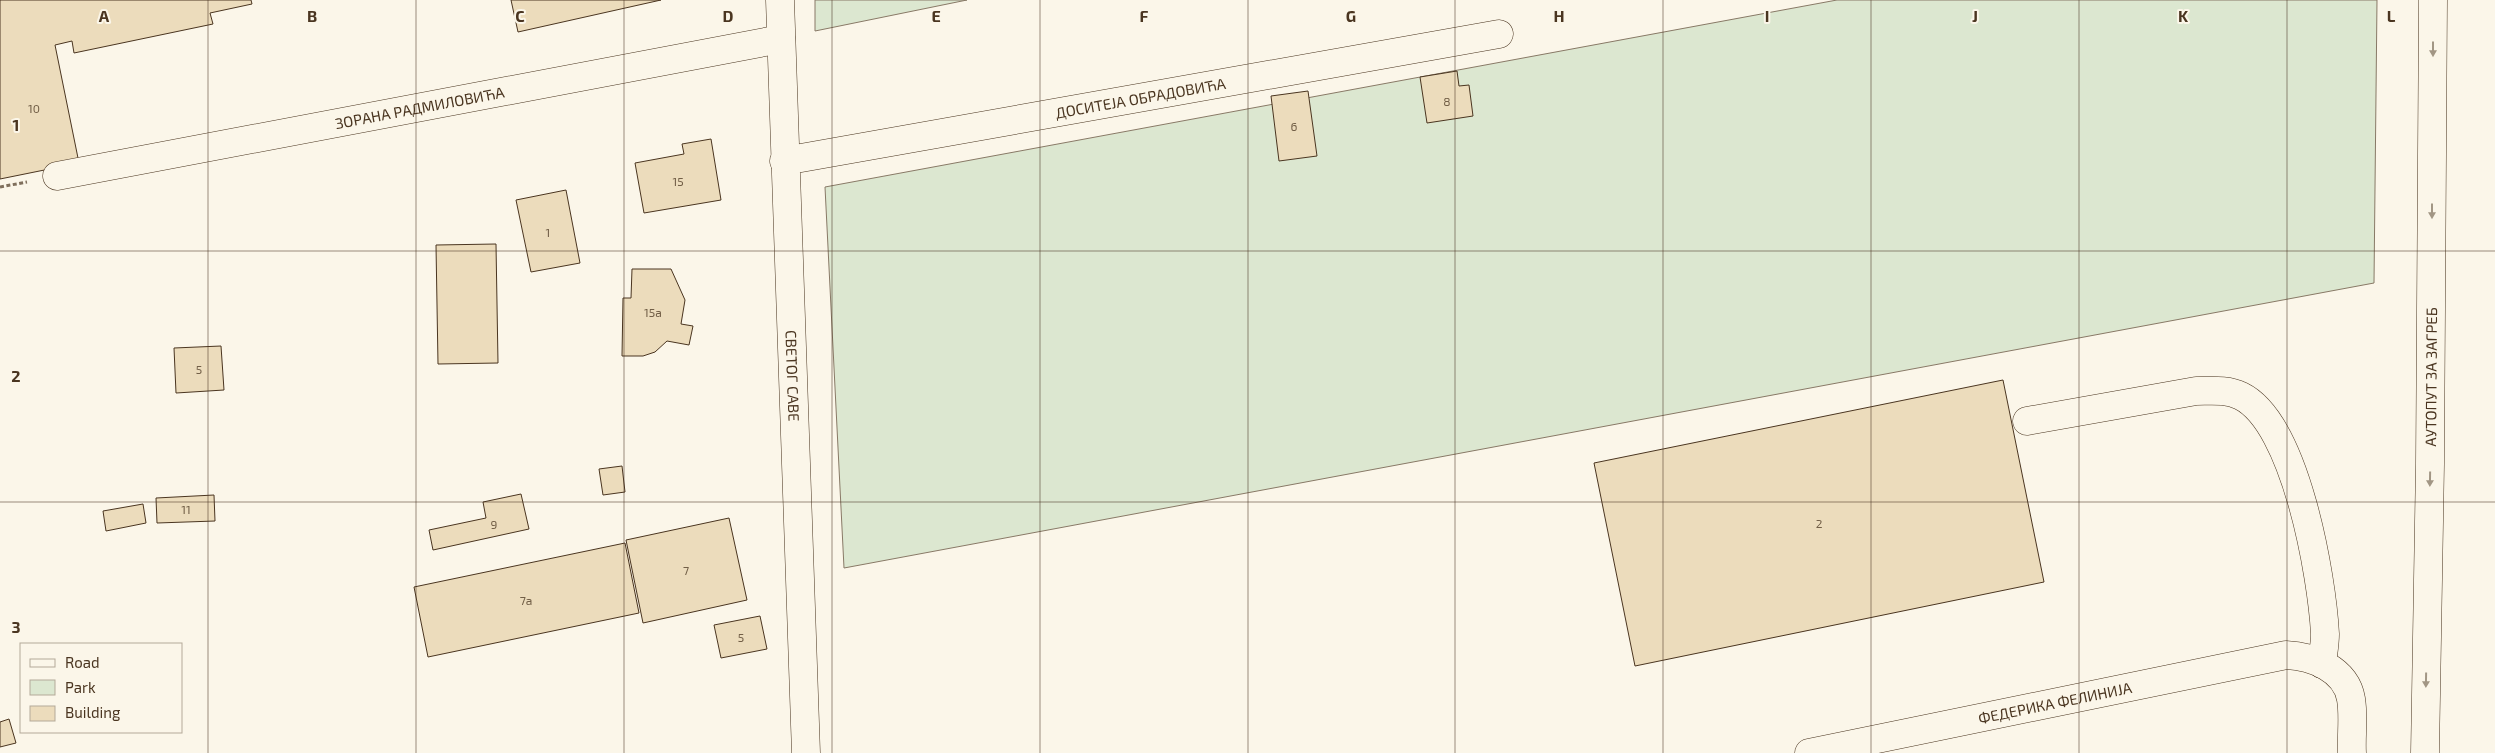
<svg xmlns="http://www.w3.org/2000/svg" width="2495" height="753" font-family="'Exo 2',sans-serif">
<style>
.green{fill:#dce7d0;stroke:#887966}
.building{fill:#ecdcbc;stroke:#4a3520}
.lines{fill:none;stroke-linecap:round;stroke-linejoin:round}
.minor-casing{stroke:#4a3520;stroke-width:29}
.highway-casing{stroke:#4a3520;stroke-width:29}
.path{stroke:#7f6f5c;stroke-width:3;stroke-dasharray:4 2.5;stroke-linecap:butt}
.minor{stroke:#fbf6e9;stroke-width:28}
.highway{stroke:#fbf6e9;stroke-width:28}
.oneway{fill:#a29684}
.grid{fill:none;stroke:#4a3520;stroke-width:1;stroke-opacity:0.55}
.labels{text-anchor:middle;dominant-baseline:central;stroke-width:4;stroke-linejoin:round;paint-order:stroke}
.number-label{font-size:12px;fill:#725f47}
.street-label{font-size:15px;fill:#4a3520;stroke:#fbf6e9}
.grid-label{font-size:16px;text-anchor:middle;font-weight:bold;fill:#4a3520;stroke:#fbf6e9;stroke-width:4;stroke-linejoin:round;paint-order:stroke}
</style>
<rect width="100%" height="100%" fill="#fbf6e9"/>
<g class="green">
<polygon points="815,0 967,0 815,31"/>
<polygon points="1837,0 2377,0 2374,283 844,568 825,187"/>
</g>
<g class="building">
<polygon points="0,0 251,0 252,4 210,13 213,24 74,53 72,41 55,45 79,163 0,179"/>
<polygon points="511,0 661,0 518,32"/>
<polygon points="1457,71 1459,86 1469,85 1473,116 1427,123 1420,77"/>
<polygon points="1308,91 1317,156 1279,161 1271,96"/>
<polygon points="711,139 721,200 644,213 635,163 684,154 682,144"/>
<polygon points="566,190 580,263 531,272 516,200"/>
<polygon points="496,244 498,363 438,364 436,245"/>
<polygon points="632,269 671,269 685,300 681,324 693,326 689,345 667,341 655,352 643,356 622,356 623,298 631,298"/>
<polygon points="221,346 224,390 176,393 174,348"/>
<polygon points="2003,380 2044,582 1635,666 1594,463"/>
<polygon points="622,466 625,492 603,495 599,469"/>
<polygon points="521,494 529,529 433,550 429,530 486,518 483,502"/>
<polygon points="214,495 215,521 157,523 156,498"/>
<polygon points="143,504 146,523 106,531 103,511"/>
<polygon points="729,518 747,600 643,623 626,540"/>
<polygon points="625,543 639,613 428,657 414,587"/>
<polygon points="760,616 767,649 721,658 714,625"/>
<polygon points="9,719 16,743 0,747 0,722"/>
</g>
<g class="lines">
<defs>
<g id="minor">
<path id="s1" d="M 780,0 L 806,753"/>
<path id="s2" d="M 784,161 L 1499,34"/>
<path id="s3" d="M 57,176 L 781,39"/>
<path d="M 2027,421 L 2196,391 C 2211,391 2227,389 2241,396 C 2296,423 2322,577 2325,634 C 2325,644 2323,654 2322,664"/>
<path id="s4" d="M 1809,753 L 2286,655 C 2312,656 2346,669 2351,699 C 2354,716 2351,736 2352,753"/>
</g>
<g id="highway">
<path id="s5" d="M 2425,753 L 2430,464 L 2433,0"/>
</g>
</defs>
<use href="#minor" class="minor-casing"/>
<use href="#highway" class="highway-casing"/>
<polyline class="path" points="0,187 27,182"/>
<use href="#minor" class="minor"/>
<use href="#highway" class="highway"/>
</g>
<defs><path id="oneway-solid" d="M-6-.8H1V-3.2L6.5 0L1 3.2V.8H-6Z" transform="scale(1.25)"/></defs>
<g class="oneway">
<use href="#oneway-solid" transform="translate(2433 49) rotate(90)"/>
<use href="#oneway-solid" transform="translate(2432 211) rotate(90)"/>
<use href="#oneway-solid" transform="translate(2430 479) rotate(91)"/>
<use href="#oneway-solid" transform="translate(2426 680) rotate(91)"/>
</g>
<path class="grid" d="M 208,0 L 208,753M 416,0 L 416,753M 624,0 L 624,753M 832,0 L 832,753M 1040,0 L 1040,753M 1248,0 L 1248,753M 1455,0 L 1455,753M 1663,0 L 1663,753M 1871,0 L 1871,753M 2079,0 L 2079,753M 2287,0 L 2287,753M 0,251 L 2495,251M 0,502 L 2495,502"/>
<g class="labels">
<g class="number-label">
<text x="1447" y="101">8</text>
<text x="34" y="108">10</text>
<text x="1294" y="126">6</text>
<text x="678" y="181">15</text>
<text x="548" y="232">1</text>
<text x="653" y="312">15a</text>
<text x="199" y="369">5</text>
<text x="186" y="509">11</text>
<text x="1819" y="523">2</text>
<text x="494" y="524">9</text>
<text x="686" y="570">7</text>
<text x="526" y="600">7a</text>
<text x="741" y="637">5</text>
</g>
<g class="street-label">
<text stroke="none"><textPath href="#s2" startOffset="362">ДОСИТЕЈА ОБРАДОВИЋА</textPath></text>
<text stroke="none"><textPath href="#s3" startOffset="369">ЗОРАНА РАДМИЛОВИЋА</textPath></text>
<text stroke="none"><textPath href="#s1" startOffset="376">СВЕТОГ САВЕ</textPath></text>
<text stroke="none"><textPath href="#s5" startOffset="376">АУТОПУТ ЗА ЗАГРЕБ</textPath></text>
<text stroke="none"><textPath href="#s4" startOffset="251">ФЕДЕРИКА ФЕЛИНИЈА</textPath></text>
</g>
</g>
<g class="grid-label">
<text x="104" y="22">A</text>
<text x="312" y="22">B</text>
<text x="520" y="22">C</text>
<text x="728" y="22">D</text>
<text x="936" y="22">E</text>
<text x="1144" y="22">F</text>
<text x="1351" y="22">G</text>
<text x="1559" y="22">H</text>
<text x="1767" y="22">I</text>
<text x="1975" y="22">J</text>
<text x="2183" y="22">K</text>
<text x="2391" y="22">L</text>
<text x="16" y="131">1</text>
<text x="16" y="382">2</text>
<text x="16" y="633">3</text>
</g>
<rect x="20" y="643" width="162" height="90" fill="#fbf6e9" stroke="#b4a999"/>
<rect x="30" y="659" width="25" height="8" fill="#fbf6e9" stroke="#b4a999"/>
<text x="65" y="668" font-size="15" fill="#4a3520">Road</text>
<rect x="30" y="680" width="25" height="15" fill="#dce7d0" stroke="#b4a999"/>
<text x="65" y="693" font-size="15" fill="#4a3520">Park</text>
<rect x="30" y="706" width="25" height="15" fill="#ecdcbc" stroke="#b4a999"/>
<text x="65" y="718" font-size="15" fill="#4a3520">Building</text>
</svg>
